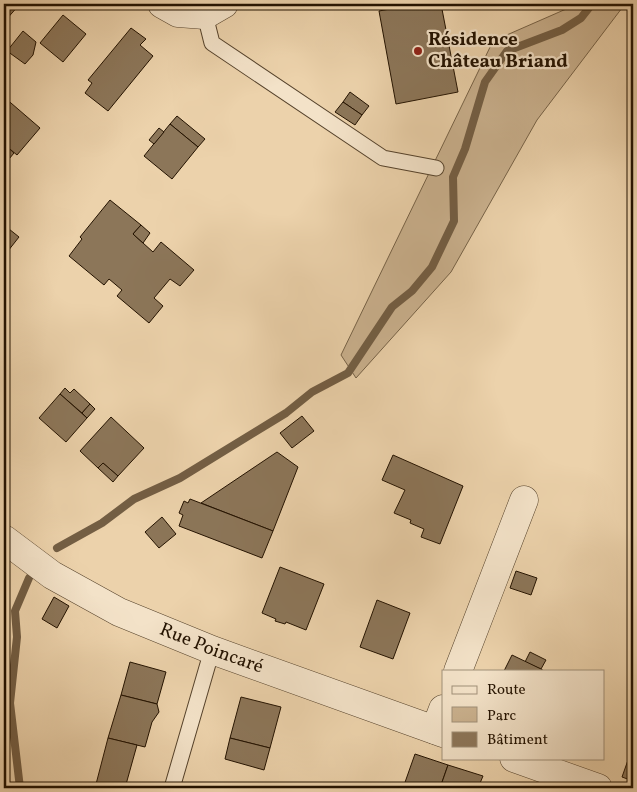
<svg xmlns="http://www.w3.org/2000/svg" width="637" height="792" font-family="Vollkorn,serif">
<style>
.green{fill:#cab18e;stroke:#766247}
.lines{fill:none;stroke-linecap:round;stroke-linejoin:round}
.stream{stroke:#735e44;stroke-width:8}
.building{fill:#8c7659;stroke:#231200}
.lane-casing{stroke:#55422b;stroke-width:17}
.street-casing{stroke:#55422b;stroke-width:29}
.lane{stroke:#f3e2c8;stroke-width:15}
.street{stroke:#f3e2c8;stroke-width:28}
.poi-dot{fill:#8f2418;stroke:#f3e2c8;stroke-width:2}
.labels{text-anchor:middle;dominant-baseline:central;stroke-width:4.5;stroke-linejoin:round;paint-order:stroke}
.poi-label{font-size:19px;font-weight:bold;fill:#231200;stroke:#f3e2c8;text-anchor:start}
.street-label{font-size:19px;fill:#231200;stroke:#f3e2c8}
</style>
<rect width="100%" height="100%" fill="#ecd2ab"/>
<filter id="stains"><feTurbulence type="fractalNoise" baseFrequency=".004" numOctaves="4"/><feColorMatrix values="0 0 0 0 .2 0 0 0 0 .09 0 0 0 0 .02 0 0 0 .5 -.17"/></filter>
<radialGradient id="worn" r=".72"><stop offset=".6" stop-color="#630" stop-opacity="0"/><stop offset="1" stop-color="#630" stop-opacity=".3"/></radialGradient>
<polygon class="green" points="574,4 625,4 537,120 451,272 356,378 341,355 493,41 573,6"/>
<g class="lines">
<g class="stream">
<polyline points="57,548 102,523 134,499 180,478 286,413 312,392 348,373 392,307 412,291 432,267 454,221 453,177 465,149 485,82 507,51 562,30 581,18 592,4"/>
<polyline points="20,788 10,703 17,637 15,611 29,578"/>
</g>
</g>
<g class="building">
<polygon points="4,4 20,4 4,22"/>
<polygon points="406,4 441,4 458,92 396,104 379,11 406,6"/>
<polygon points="63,15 86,34 63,62 40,43"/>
<polygon points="131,28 146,39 140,45 153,56 108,111 85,93 92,83 88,80"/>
<polygon points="23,31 36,42 33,55 25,64 7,51"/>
<polygon points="350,92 369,106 362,115 343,102"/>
<polygon points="4,97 40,128 17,155 4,144"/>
<polygon points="343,102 362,115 355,125 335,112"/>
<polygon points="177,116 205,139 198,147 170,124"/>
<polygon points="170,124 198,147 172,179 144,156"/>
<polygon points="159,128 164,132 154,144 149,140"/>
<polygon points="4,144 14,153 4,165"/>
<polygon points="110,200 141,225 133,234 153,252 161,242 194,270 180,286 170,279 154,298 163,306 149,323 117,296 122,290 109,279 104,285 69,256 82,239 80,237"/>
<polygon points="4,225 19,237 4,256"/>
<polygon points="141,225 150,233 143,243 133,234"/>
<polygon points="65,388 70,393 74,389 90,404 82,413 60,394"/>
<polygon points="60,394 87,418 66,442 39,418"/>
<polygon points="90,404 95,409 87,418 82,413"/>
<polygon points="302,416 314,431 292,448 280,433"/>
<polygon points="111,417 144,448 118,476 103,463 98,468 80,451"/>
<polygon points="277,452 298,467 273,531 201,503"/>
<polygon points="393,455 463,486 440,544 421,537 424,529 410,523 411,520 394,513 405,490 382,480"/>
<polygon points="103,463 118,476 113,482 98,468"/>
<polygon points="190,499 273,531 262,558 179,526 183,515 179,513 184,501 188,503"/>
<polygon points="162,517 176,534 159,548 145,532"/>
<polygon points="280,567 324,584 306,630 286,622 285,624 275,621 276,619 262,613"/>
<polygon points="516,571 537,578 531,595 510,588"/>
<polygon points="54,597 69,606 57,628 42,619"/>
<polygon points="377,600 410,613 393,659 360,647"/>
<polygon points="530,652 546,660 541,669 525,662"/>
<polygon points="512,655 541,669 544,671 504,671"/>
<polygon points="130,662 166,672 157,704 121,695"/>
<polygon points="121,695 157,704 159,712 152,722 145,747 108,738"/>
<polygon points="241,697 281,707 270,748 230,738"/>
<polygon points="108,738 137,745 125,788 95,788"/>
<polygon points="230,738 270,748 264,770 225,759"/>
<polygon points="633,746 633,781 622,777"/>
<polygon points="415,754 448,765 440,788 403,788"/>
<polygon points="448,765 483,776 478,788 440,788"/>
</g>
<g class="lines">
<defs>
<g id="lane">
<polyline points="205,15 212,43 383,158 436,168"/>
<polyline points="172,788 212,650"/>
</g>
<g id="street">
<polyline points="162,4 178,13 205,15 224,4"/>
<path id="s1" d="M 4,539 L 52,575 L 119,612 L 212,650 L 443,733"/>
<polyline points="458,671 524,500"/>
<polyline points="435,730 443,709"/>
<polyline points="514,758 598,788"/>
</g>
</defs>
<use href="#lane" class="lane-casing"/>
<use href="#street" class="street-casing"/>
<use href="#lane" class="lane"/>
<use href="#street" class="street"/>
</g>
<circle class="poi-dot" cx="418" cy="51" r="5"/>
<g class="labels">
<g class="poi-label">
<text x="428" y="40">Résidence<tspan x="428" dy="22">Château Briand</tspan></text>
</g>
<g class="street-label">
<text stroke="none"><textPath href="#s1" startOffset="236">Rue Poincaré</textPath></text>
</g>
</g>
<rect width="637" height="792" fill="none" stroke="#ecd2ab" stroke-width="20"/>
<rect x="5" y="5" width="627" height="782" fill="none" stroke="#231200" stroke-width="2.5"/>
<rect x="10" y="10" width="617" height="772" fill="none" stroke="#231200"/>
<rect x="442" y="670" width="162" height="90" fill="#f3e2c8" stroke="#a08f78"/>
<rect x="452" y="686" width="25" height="8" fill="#f3e2c8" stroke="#a08f78"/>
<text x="487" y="694" font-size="15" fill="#231200">Route</text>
<rect x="452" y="707" width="25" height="15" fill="#cab18e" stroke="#a08f78"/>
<text x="487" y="720" font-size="15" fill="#231200">Parc</text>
<rect x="452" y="732" width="25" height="15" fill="#8c7659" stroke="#a08f78"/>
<text x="487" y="744" font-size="15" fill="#231200">Bâtiment</text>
<rect width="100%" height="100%" filter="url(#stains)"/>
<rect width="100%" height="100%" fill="url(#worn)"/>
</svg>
